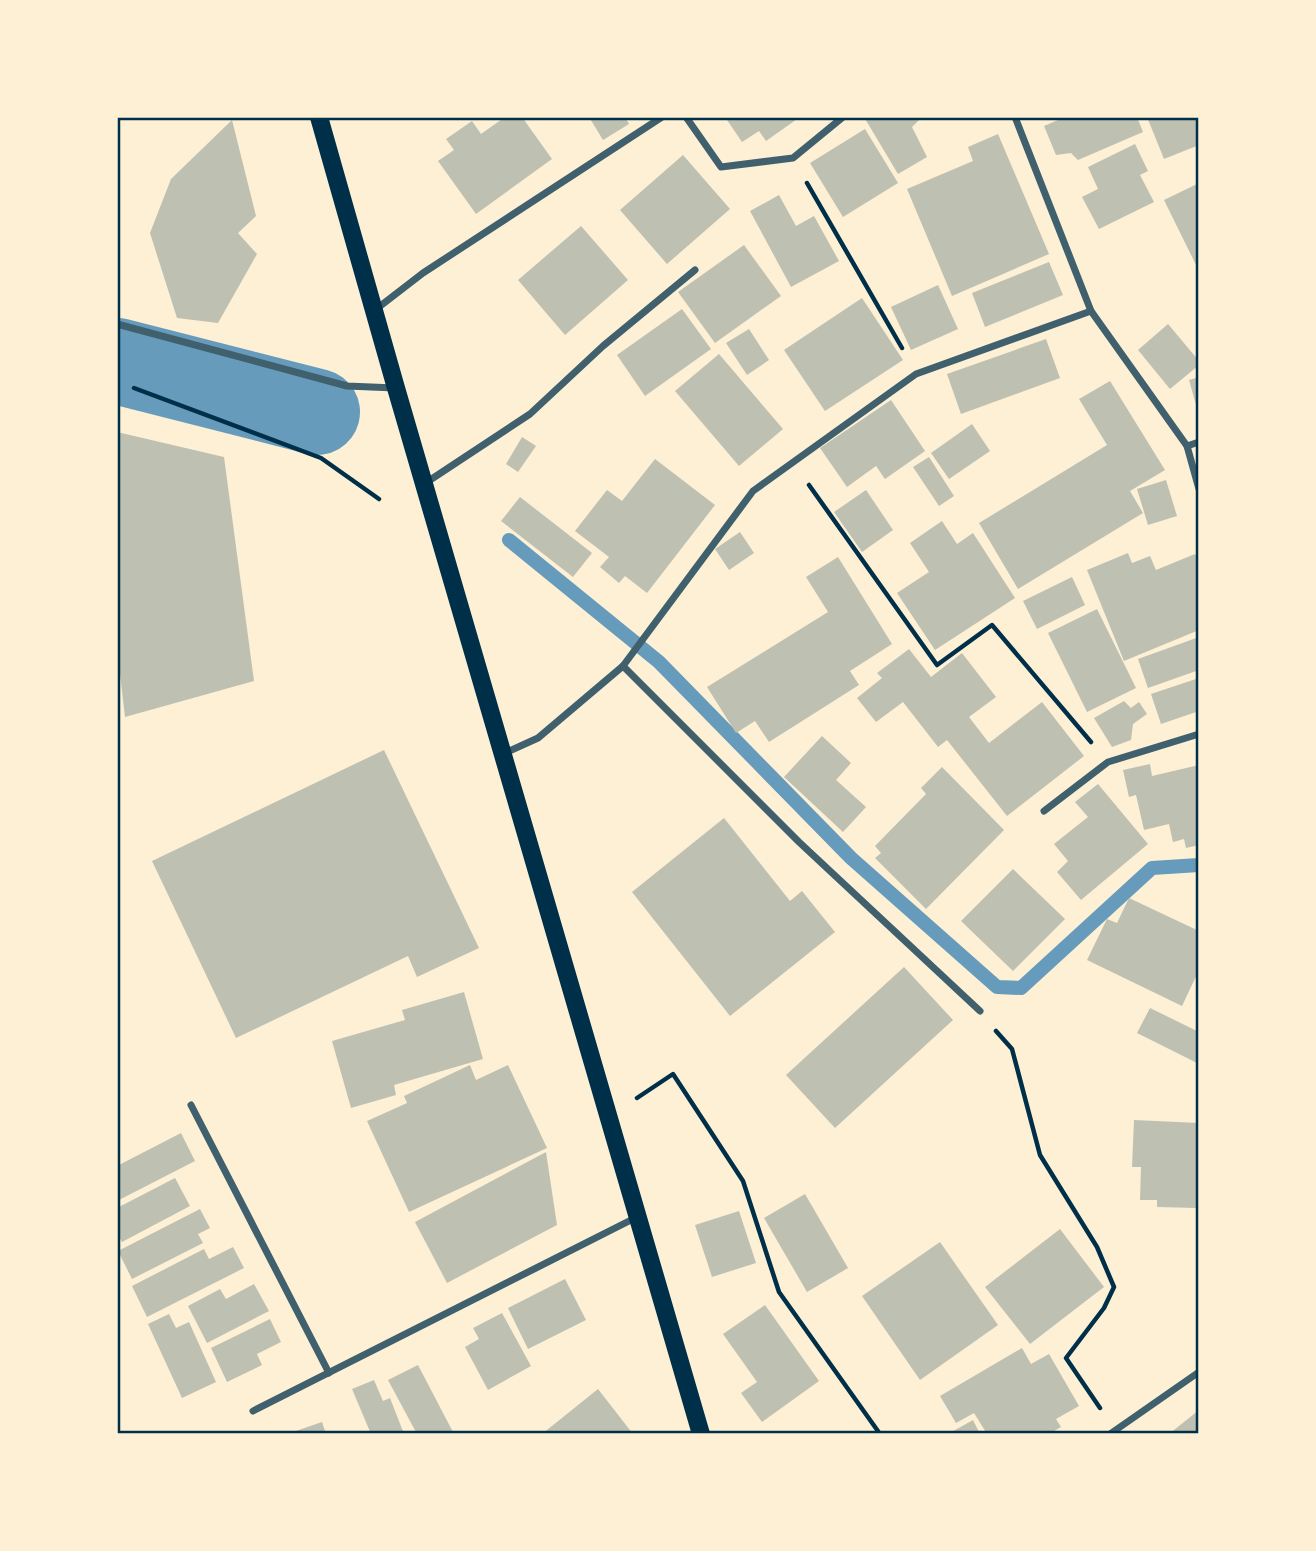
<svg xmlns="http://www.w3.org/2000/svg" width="1316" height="1551" font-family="'Sofia Sans Condensed',sans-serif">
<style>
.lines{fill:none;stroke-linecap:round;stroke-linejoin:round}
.stream{stroke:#669bbc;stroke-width:14}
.river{stroke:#669bbc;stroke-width:86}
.building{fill:#bec0b2}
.path{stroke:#003049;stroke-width:4.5}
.minor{stroke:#3f606c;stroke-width:7}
.primary{stroke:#003049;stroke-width:18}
.neatline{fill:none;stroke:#003049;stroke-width:2.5}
</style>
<rect width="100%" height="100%" fill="#fdf0d5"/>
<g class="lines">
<polyline class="stream" points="509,540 659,662 851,858 997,987 1021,988 1152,868 1199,865"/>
<polyline class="river" points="117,361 317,412"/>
</g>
<g class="building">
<polygon points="505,117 522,117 552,159 476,214 438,161 454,150 446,139 472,121 481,134"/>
<polygon points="589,117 625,117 629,124 603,140"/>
<polygon points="725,117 800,117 766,141 759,131 742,142"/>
<polygon points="864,117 922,117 912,127 927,157 898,174"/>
<polygon points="1065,117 1137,117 1143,132 1078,160 1071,153 1056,155 1044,126"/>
<polygon points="1147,117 1199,117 1199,145 1164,159"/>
<polygon points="232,120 256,216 238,233 257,254 218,323 177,318 150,233 171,179"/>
<polygon points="865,129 898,183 843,217 810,163"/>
<polygon points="998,134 1049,254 952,296 907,189 973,161 968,147"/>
<polygon points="1135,144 1148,171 1140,175 1154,202 1099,229 1082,197 1098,189 1088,167"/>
<polygon points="683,155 730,209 667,264 620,210"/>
<polygon points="1197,184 1199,187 1199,271 1164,200"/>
<polygon points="779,195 796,226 814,216 839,261 791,287 750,211"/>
<polygon points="581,226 628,280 565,335 518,280"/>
<polygon points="744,245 781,296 715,343 678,292"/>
<polygon points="1049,262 1063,295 985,327 972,293"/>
<polygon points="938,285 958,329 911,350 891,307"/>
<polygon points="862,298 903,360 825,411 784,350"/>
<polygon points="682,309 711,349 645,396 617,355"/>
<polygon points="1168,324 1199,361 1199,365 1170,389 1138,350"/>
<polygon points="749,329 769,360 747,375 726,343"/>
<polygon points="1046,339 1060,378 961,414 947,374"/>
<polygon points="719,354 783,429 739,466 675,391"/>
<polygon points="1199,377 1199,412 1198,412 1189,380"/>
<polygon points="1110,381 1165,470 1130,491 1143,513 1018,589 979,523 1107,445 1079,399"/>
<polygon points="891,400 925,451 885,479 876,466 847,487 820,448"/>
<polygon points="972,424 990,451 949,479 931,453"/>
<polygon points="117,432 224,457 254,681 125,717 117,648"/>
<polygon points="522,437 536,446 518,472 506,464"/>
<polygon points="929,457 954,496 939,506 913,467"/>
<polygon points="655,459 715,505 647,593 625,576 619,583 600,567 609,557 575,531 607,490 622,501"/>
<polygon points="1166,480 1177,516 1148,525 1137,489"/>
<polygon points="866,490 893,530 862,552 834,512"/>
<polygon points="520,497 592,553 573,577 501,521"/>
<polygon points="942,521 957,544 973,533 1015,598 935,650 897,593 929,572 910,543"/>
<polygon points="740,532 754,553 729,570 715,549"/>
<polygon points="1128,553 1132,563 1150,556 1156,570 1195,554 1199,562 1199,630 1124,661 1087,570"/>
<polygon points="838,557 892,644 850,671 859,685 769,742 755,721 736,733 707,687 828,612 806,577"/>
<polygon points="1072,577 1085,605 1037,629 1023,601"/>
<polygon points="1097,609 1136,688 1087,712 1048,633"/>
<polygon points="1199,637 1199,670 1148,688 1138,659"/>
<polygon points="909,649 931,677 962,653 996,697 969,717 989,743 1042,702 1084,756 1007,816 947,740 938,747 903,702 876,722 857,698 882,678 877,673"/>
<polygon points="1199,678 1199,711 1161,724 1151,694"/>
<polygon points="1124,701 1131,708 1139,702 1147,714 1133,724 1131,740 1112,747 1094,718"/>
<polygon points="822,736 851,763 836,780 866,807 843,832 784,777"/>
<polygon points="384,750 479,948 417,977 408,956 236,1038 152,861"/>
<polygon points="1150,764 1152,776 1199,765 1199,845 1186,848 1184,839 1173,842 1169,824 1144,830 1136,795 1129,797 1123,770"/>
<polygon points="942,767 1004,830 926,909 875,858 881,853 875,846 926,794 921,788"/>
<polygon points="1098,784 1148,844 1081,900 1057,872 1068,861 1054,844 1088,817 1075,802"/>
<polygon points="724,818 790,901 802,891 835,932 730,1016 632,892"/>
<polygon points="1013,869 1065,919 1013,971 961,921"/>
<polygon points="1129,898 1199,931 1199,970 1182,1006 1087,960 1107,919 1117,923"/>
<polygon points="904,967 953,1020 835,1128 786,1075"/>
<polygon points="464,992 483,1059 394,1085 396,1095 351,1108 332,1041 405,1020 402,1010"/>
<polygon points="1150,1008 1199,1032 1199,1064 1137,1033"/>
<polygon points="470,1065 476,1080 508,1065 547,1148 409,1212 367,1121 407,1103 404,1096"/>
<polygon points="1134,1120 1199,1123 1199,1199 1197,1208 1157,1207 1157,1200 1140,1200 1141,1167 1132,1167"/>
<polygon points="181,1133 195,1161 117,1201 117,1166"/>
<polygon points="546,1152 557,1225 447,1283 415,1222"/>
<polygon points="175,1178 190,1206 122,1242 117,1233 117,1208"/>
<polygon points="805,1194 848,1268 807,1292 764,1218"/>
<polygon points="200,1209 210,1228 198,1234 203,1243 132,1279 118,1251"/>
<polygon points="739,1211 756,1263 712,1277 695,1225"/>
<polygon points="1060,1229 1104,1287 1030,1344 985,1287"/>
<polygon points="940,1242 998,1325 920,1380 862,1296"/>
<polygon points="233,1247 244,1268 147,1317 132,1286 204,1249 209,1259"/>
<polygon points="565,1279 586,1320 528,1349 508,1308"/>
<polygon points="254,1284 269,1311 207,1343 188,1306 220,1289 226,1299"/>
<polygon points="765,1305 819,1381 762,1422 741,1393 757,1382 723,1334"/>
<polygon points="502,1313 531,1366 488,1390 465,1347 479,1339 473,1328"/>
<polygon points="169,1314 176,1328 189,1322 216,1382 182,1398 148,1324"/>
<polygon points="270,1319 281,1342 257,1354 262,1365 227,1382 211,1348"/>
<polygon points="1022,1348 1031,1364 1049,1354 1079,1406 1056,1419 1061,1427 1049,1434 987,1434 974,1413 956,1423 940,1396"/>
<polygon points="418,1365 454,1434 417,1434 388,1380"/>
<polygon points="374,1380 383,1401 390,1398 404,1434 371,1434 352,1389"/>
<polygon points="598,1389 633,1434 542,1434"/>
<polygon points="1199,1410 1199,1434 1169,1434"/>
<polygon points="973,1420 980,1434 948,1434"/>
<polygon points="322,1422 326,1434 290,1434 290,1433"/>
</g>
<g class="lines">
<g class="path">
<polyline points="807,183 902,348"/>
<polyline points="134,388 321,458 379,499"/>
<polyline points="809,485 937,665 992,625 1091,742"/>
<polyline points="996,1031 1012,1049 1040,1155 1097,1247 1114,1287 1104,1308 1066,1358 1100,1408"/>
<polyline points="637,1098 673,1074 743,1181 779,1292 880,1434"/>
</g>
<g class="minor">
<polyline points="686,117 721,167 793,158 843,117"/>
<polyline points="1015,117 1091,311 1187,446 1199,489"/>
<polyline points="375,310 423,273 662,117"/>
<polyline points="117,324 347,386 395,388"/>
<polyline points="1187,446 1199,442"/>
<polyline points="424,484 530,414 603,346 695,270"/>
<polyline points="623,666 799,842 980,1011"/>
<polyline points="503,754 538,738 623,666 753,491 916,374 1091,311"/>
<polyline points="1044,811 1108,762 1199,734"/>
<polyline points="191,1105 329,1373"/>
<polyline points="253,1411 637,1217"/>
<polyline points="1110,1434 1199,1372"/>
</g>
<polyline class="primary" points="319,117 396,388 701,1434"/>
</g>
<rect width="1316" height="1551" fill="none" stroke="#fdf0d5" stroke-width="238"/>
<rect x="119" y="119" width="1078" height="1313" class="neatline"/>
</svg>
